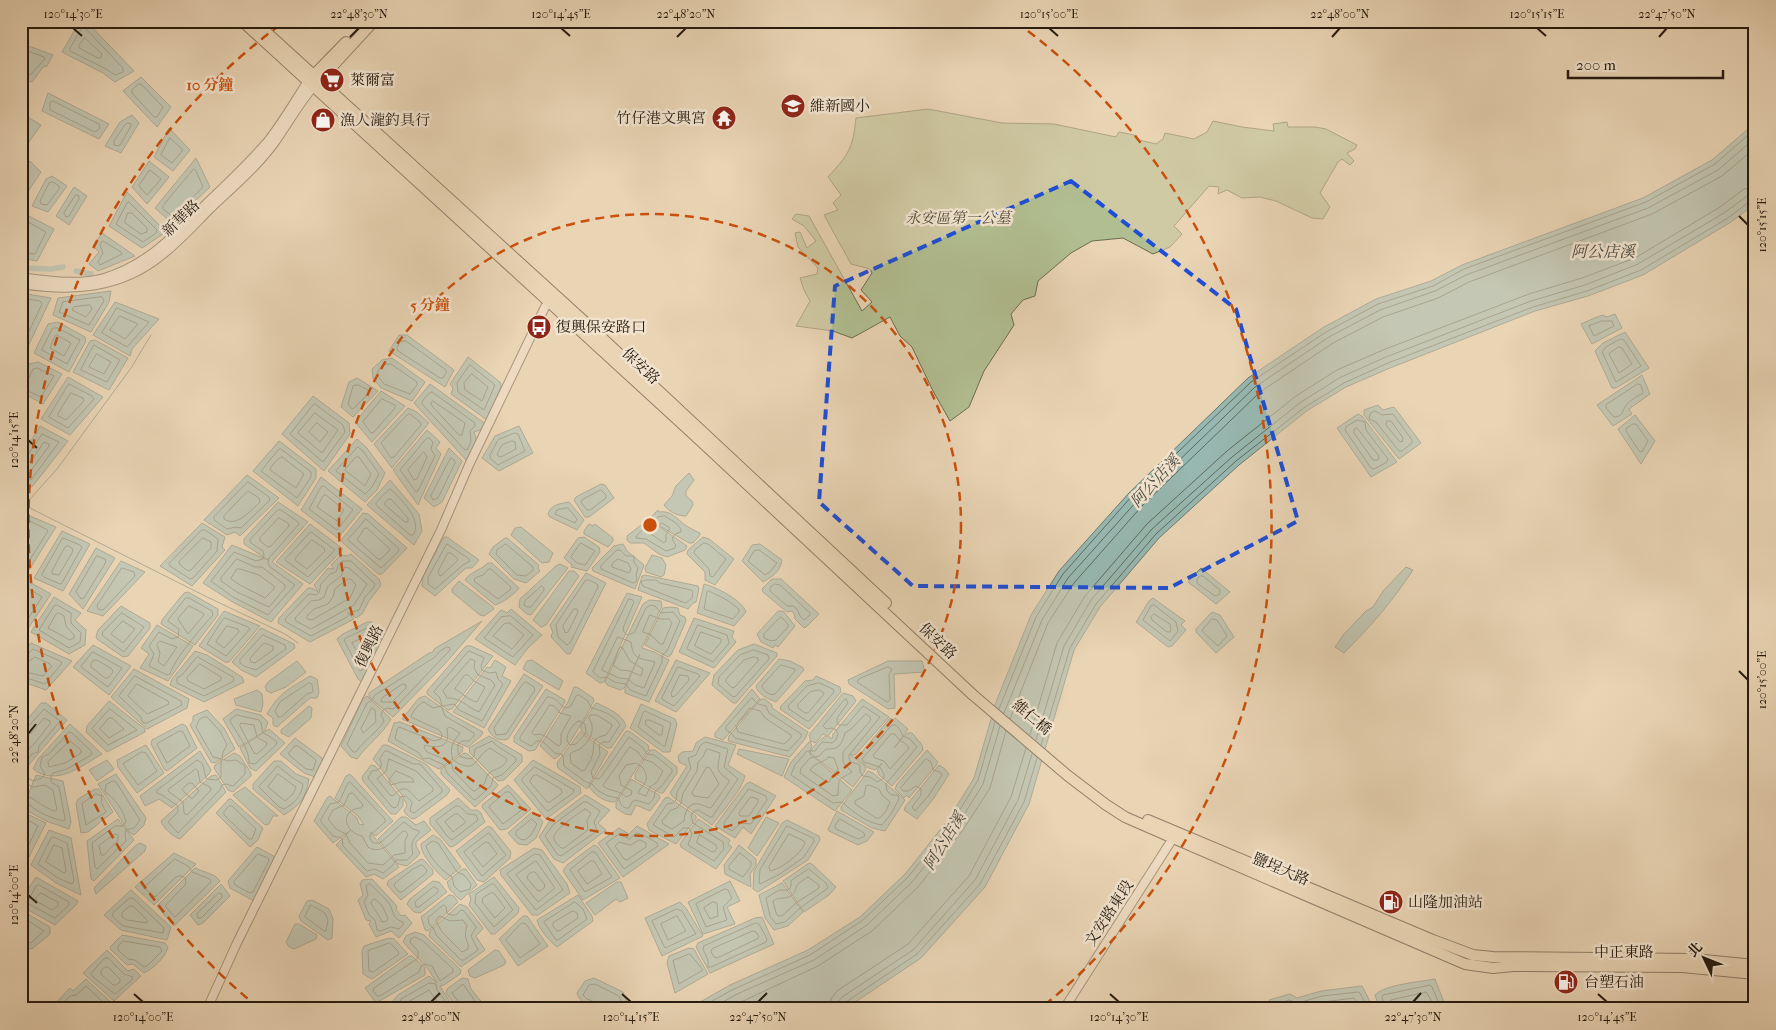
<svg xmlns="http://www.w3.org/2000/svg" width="1776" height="1030" font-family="'IM FELL French Canon','Noto Serif TC',serif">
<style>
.green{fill:#b1be91;stroke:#6c6c50}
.water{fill:#97b8b1;stroke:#6a7970}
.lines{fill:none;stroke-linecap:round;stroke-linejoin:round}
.shore{stroke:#5e6a60;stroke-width:1}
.stream{stroke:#6a7970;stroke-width:1}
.canal{stroke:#97b8b1;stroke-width:5.5}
.minor-casing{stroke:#574938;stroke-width:10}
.major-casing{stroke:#261b0f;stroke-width:12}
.minor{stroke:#f1e3ce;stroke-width:8}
.major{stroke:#e9d4b4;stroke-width:10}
.marked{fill:none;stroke:#1d4ed8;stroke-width:4;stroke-dasharray:10 6;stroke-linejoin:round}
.ticks{fill:none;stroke:#261b0f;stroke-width:2}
.ring{fill:none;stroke:#cb500c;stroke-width:2.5;stroke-dasharray:9 6}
.labels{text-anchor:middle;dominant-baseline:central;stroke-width:5;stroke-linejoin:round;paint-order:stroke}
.poi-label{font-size:15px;fill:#261b0f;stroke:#f1e3ce;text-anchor:start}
.street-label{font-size:15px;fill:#261b0f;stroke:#f1e3ce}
.park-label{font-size:15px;font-style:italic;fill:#504c36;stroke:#f1e3ce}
.water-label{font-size:16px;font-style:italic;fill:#484a40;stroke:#f1e3ce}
.centre{fill:#cb500c;stroke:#f1e3ce;stroke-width:2.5}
.ring-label{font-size:15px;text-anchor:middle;font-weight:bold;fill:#cb500c;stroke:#f1e3ce;stroke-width:5;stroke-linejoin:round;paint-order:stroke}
.neatline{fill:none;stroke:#261b0f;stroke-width:2}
.ticks-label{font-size:12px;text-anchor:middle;fill:#261b0f}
</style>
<rect width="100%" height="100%" fill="#e9d4b4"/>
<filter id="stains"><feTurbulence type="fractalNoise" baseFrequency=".004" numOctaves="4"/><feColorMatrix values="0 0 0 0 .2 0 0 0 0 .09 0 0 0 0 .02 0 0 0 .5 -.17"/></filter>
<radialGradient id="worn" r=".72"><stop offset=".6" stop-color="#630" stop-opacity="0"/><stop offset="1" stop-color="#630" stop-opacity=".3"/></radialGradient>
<path class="green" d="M 928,109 L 1002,123 L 1054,124 L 1116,137 L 1119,132 L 1134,135 L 1139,140 L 1156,144 L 1163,139 L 1165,133 L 1194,139 L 1207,132 L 1213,121 L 1242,127 L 1274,131 L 1273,124 L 1287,122 L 1288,127 L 1315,127 L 1326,129 L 1357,145 L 1355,149 L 1347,153 L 1354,161 L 1350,165 L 1342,159 L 1338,162 L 1320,193 L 1330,207 L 1323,219 L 1312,218 L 1276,201 L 1260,197 L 1242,198 L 1227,190 L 1218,194 L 1219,187 L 1209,186 L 1174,226 L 1182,234 L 1170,247 L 1153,254 L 1123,238 L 1092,241 L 1071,253 L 1038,281 L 1035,296 L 1023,300 L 1011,314 L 1014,325 L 984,371 L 969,407 L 950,421 L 933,391 L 912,347 L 900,336 L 890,317 L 852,338 L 833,331 L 796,326 L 810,301 L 804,290 L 800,278 L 817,274 L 818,268 L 798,247 L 795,233 L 800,232 L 807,248 L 816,241 L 804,226 L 792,219 L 796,214 L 809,216 L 862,311 L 872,302 L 861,290 L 872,273 L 870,269 L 851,264 L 824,215 L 838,210 L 833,203 L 841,195 L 828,177 C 848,155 853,149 856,118 Z"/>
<g class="water">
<polygon points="80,21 86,21 134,71 115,82 103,73 62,52"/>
<polygon points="26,45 53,55 47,66 43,67 32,82 21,79 21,48"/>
<polygon points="141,77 171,107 157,127 123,91"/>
<polygon points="48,93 109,124 99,139 42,111"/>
<polygon points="21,113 41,125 24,149 21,147"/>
<polygon points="132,115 139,123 121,153 105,146 120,122"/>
<polygon points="1755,123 1755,204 1731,222 1643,275 1588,296 1535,311 1390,368 1346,387 1308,410 1239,465 1159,538 1100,607 1074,650 1029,804 985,887 921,958 845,1009 688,1009 730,985 808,950 860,917 905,874 948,820 974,778 996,702 1031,615 1059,571 1129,493 1248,378 1324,327 1376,299 1431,281 1462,265 1643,198 1712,160"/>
<polygon points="169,128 190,150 173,171 154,157"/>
<polygon points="196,158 210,187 172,223 155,208"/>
<polygon points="30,161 41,172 23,199 21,199 21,173"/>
<polygon points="149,161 169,177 147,204 132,187"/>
<polygon points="52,176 67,186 48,212 32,206 46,179"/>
<polygon points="74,187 87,196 69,225 56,216"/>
<polygon points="127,192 166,232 142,248 109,226"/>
<polygon points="21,212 54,229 37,261 21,258"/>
<polygon points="102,233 135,256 98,271 89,264 99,252 93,246"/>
<polygon points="111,291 109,302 91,332 53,315 58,298"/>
<polygon points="21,293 51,298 24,355 21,354"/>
<polygon points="115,302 159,319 132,349 130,356 93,335"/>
<polygon points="1615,314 1622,328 1592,344 1581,324 1602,315 1607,317"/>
<polygon points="58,322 85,337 86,341 69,372 34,353 48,324"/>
<polygon points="1625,332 1649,368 1616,388 1612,388 1595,351 1603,343"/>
<polygon points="399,335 407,335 454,370 445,387 389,351"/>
<polygon points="95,340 128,358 109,390 73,372 90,341"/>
<polygon points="468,357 500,382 501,386 487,420 451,394 453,388 450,384"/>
<polygon points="392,358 425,382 412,401 381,388 373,378 372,369 382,360"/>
<polygon points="38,362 62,374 43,404 21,392 21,383 29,364"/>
<polygon points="1642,375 1650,394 1629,409 1632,414 1613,426 1597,405"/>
<polygon points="68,377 103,397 70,435 41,419"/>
<polygon points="357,378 378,391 353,417 341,407 349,382"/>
<polygon points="430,384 487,425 483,429 474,432 477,442 467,461 414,403"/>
<polygon points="381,391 405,406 372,442 355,422"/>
<polygon points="313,396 349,423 350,434 324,471 282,434"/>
<polygon points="1378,405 1383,410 1394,407 1421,443 1399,459 1364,415 1364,410"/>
<polygon points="408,408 417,412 429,423 392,468 374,444"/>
<polygon points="1358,414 1362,416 1397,462 1371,477 1337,428"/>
<polygon points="1635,415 1655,441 1641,464 1618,429"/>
<polygon points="40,426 68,441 32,487 21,483 21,457"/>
<polygon points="519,426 533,453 499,471 482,458 495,436"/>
<polygon points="427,430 440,442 436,448 441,454 418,505 393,470"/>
<polygon points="357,439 367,448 385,473 377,490 365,502 328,471"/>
<polygon points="279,441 316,469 316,478 298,506 253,471"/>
<polygon points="449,448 462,461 442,502 434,507 424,498"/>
<path d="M 689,473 L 694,480 L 686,491 L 686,496 L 692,501 L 693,505 L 686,516 C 678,516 669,512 664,505 L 672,496 L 676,486 Z"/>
<polygon points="247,475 279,498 240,536 235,532 227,535 204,520"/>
<polygon points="321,477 362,509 338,538 301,510"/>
<polygon points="390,480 419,514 422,531 414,545 367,505"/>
<polygon points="601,484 605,485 614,498 589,517 585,517 574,500 576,497"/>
<polygon points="278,502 308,522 272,562 303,584 271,622 231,601 203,583 232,545 268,560 244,544 244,539"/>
<path d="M 569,502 L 584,520 L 577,530 L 550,517 L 548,514 C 551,504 560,504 569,502 Z"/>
<path d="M 658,510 L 659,512 C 671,510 677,519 685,525 C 690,528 695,531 700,533 L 700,535 L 693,543 L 689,543 L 651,521 L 650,518 Z"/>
<polygon points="363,513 368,514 407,548 382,574 378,574 342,542 342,539"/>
<polygon points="25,514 56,527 29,570 21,565 21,519"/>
<polygon points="650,520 687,546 685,550 667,557 659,554 644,543 630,543 627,540 627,536 645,522"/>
<polygon points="202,523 225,537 222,547 225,550 192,586 160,566"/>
<polygon points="310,524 343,549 310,584 276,562"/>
<polygon points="589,524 593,526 595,524 613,538 613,541 608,547 584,534 584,531"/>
<polygon points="521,527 553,553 549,562 542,563 511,535 515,528"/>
<polygon points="62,531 90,544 63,591 34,578"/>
<polygon points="444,537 447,537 479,560 472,568 466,568 435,596 422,586 423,576"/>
<polygon points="584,537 599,547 600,552 587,571 571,567 572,565 564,558 578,538"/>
<polygon points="703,537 709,539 734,559 715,585 705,580 705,572 687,554 688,550"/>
<polygon points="505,538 507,538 539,565 538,568 540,571 526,583 514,579 489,554 493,547"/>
<polygon points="623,544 627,551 644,565 635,589 593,571 592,568 614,546"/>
<path d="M 760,544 L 782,560 C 780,572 773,576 763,582 L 742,561 L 752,545 Z"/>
<polygon points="96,548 115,558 83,609 69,594"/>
<polygon points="351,554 379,579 381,585 369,601 362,614 356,618 347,612 354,619 310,642 278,623 279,618 308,588 312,588 318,592 314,585 328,568 334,569 331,565 341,555 347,556"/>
<polygon points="652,555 662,558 666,565 664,575 661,577 646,572 645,568"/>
<polygon points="121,561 145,572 103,616 87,611"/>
<path d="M 488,563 L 492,563 L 519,588 C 515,594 502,603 495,605 L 465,580 C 470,572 481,570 488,563 Z"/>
<polygon points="560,564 568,568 531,615 527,614 519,607 520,599 556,566"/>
<path d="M 1406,567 L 1413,570 C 1391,603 1372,625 1344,653 L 1335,647 L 1344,634 L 1366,611 L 1373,607 L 1383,591 Z"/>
<polygon points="1201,568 1230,592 1216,604 1188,582"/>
<polygon points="569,571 574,571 579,576 546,625 541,627 533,620"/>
<polygon points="586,573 606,583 570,654 567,654 552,638 551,635 553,633 550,625"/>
<polygon points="645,575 698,586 699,589 696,602 693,603 688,609 638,590 642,576"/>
<polygon points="24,579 51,594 27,630 21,627 21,584"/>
<polygon points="772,579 781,579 819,614 806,627 804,628 795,619 794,613 791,611 787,612 763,592 762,589"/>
<polygon points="459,581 493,607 494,609 484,616 480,615 452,592 452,589"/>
<path d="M 704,584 C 716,587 742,600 746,612 L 734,626 L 697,613 Z"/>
<polygon points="188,592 218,609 218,615 195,645 161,624 162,620 184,593"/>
<polygon points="627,593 642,597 604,682 600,683 586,673"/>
<polygon points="54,597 81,613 75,620 86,630 85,645 69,654 31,632"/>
<polygon points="1153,598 1185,621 1181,625 1186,630 1172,646 1168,647 1136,622 1149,601"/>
<polygon points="649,600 661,601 662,606 642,648 654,652 669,660 649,702 625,693 625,689 640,654 624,688 620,690 607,685 605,682 643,604"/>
<polygon points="121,606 150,623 150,628 128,656 123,657 97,639 96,637 98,630"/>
<polygon points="670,607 678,608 680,615 685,617 686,621 671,655 668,657 645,645 663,608"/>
<polygon points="511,609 542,635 527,649 515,665 475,639 501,610 507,613"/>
<polygon points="224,611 260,626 229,662 225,662 199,646"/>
<polygon points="778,611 783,611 795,626 778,647 775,645 773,648 761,642 757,634"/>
<polygon points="1212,612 1220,615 1234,637 1216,653 1196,632 1196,629"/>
<polygon points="694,618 734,631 732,637 736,642 714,668 679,652"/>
<polygon points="482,621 444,665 393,717 369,697 369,693 429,653 433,652 434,649"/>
<polygon points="367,622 372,622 388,633 362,682 358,679 337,639 343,634"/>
<polygon points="157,625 193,646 168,681 140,668 149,654 141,648"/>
<polygon points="261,628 294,644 295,648 256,677 241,670 232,662"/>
<polygon points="31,643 72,661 46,690 29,684 21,688 21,654"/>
<polygon points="754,644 777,653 777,656 736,703 733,703 712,685 714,675 738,650"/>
<polygon points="93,645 131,666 109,695 73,667"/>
<polygon points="466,646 471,646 493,656 452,709 448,710 427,694 427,691"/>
<polygon points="195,651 207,655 242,677 244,682 204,702 170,685 172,679"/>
<path d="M 779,659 L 790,661 L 802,667 L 804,670 L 776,702 C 767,698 758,695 756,686 Z"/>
<polygon points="495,660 506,667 502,676 511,681 484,728 453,712 487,667 490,668"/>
<polygon points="532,660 563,681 559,690 523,669 527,661"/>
<polygon points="676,660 710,673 676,712 655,701"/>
<polygon points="297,661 306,672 286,687 271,693 267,691 265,687 268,682"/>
<polygon points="888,661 922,661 925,672 894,674 895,708 888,709 849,684 848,680"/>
<polygon points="134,669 189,699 187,708 147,729 111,697"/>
<path d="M 524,674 L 543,686 L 508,739 C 500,742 491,737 488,729 Z"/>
<path d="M 310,676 L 317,679 L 319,692 L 317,698 L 310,698 L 277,727 L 273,725 L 273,718 L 267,714 C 280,692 289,689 310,676 Z"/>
<polygon points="816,676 840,687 841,692 809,729 780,709 781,706 805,681 813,680"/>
<path d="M 574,687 L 577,687 L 593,698 L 594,701 C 587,713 565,756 554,759 L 540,746 L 568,702 Z"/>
<polygon points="546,689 565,700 565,702 535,750 529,751 514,742 514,737"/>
<polygon points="752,689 760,699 723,740 715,737 715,733"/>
<polygon points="257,690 262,694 263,704 261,712 236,705 234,699"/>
<path d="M 843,693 L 853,696 L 856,701 L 828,736 L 832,739 L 833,734 L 862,699 L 889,717 L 855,755 L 850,754 L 866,767 L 865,771 L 853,787 L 810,753 C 814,745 820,738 827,736 L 823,734 L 815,743 L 811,741 L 809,735 Z"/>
<path d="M 367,696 L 391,719 C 382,735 367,745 357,759 L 351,757 L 341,746 L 363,699 Z"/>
<polygon points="425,696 454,716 483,732 481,736 468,747 402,719 419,698"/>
<polygon points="761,699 765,699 772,705 772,708 808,732 805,739 790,757 728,741 729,736"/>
<polygon points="109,701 145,729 145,732 107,752 86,732 87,726"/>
<polygon points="41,703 46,703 67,720 27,767 21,764 21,727"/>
<path d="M 597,703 C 609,709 622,714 626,726 L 611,748 L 607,748 L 581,731 L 581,726 L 595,704 Z"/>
<polygon points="641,704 675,719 677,724 670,752 663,752 630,728"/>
<polygon points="309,706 312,708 311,718 289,737 281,733 281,730"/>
<polygon points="236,709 261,715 268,722 265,731 239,747 223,719"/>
<polygon points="207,710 224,728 235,749 215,763 211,762 190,725 193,721 193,716"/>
<polygon points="890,718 893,720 895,718 908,729 894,748 907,733 912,733 922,745 923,750 892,786 879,775 877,770 882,763 875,770 869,768 857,758"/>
<polygon points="400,722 463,747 462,752 439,769 435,767 388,741 394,723"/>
<path d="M 70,724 L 102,754 C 81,766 57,787 33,769 L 38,759 Z"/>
<polygon points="182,724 186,726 197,748 167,771 164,769 151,744 152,740"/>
<polygon points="269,729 285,743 256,771 250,768 240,748"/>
<path d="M 626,731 L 629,731 L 648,745 L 649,749 L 615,802 C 604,802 596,796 589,787 Z"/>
<polygon points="580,732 608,752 587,789 558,768 557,763"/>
<polygon points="489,736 522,755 522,762 504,780 498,781 470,753 469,748"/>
<path d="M 705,737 L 736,745 L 728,765 L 745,776 C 742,790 721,813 712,825 L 673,797 L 670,793 L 687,766 L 679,762 L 678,756 L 682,752 L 693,751 L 696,743 Z"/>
<polygon points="295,738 322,758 322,762 315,777 304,773 280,754"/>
<polygon points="810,741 812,746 809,753 852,790 835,811 784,777 791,762"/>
<polygon points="146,745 164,773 137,793 118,767 117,760"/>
<polygon points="383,745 387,745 426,764 450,790 447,795 416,818 412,819 407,815 404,811 407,805 402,795 373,759"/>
<polygon points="739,749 789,759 782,776 737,754"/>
<polygon points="650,750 655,750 677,767 677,773 663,793 660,793 635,779 635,774"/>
<polygon points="927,750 938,762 935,767 909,798 907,795 904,798 895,789 897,784"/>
<polygon points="200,751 211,770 209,774 172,808 159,799 145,806 140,796"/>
<polygon points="234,753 240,756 251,773 251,776 233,792 228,790 214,768 215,765"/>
<polygon points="464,753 468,754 498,785 495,789 475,807 441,774 441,769"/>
<polygon points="107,760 114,769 97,781 89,770"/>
<polygon points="533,760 580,787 581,793 546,819 514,780"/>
<path d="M 274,761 L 281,761 L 296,774 L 309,779 C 306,798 299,806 284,815 L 253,789 L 253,784 Z"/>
<polygon points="371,765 375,766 403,800 403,806 396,814 391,814 363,781 362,777"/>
<polygon points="939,765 945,769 949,774 934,798 917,819 904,810 905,807"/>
<polygon points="868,771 873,773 905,800 885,831 872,828 841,810 841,807"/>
<polygon points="116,774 146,818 144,825 134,835 129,832 98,784"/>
<polygon points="350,774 393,821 376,836 370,832 399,867 383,879 374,874 366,877 336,845 351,830 333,843 314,821 327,798 330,796 357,818 359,824 364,825 358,816 335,798 346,776"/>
<polygon points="36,775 63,781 71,822 69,829 46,821 24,809 24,805"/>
<path d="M 216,775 L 226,792 L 180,839 C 173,837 163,828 161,821 L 211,776 Z"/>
<polygon points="631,779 659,795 660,798 650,811 636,805 631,815 625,814 616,808 616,803"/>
<polygon points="750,782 776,796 751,834 743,827 735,838 715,826 746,784"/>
<polygon points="508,785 531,809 507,829 500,830 482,807 483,804"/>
<polygon points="245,787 278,816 273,816 269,824 265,825 233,795"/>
<polygon points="95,789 99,789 113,812 88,832 81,833 76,804 78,799"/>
<polygon points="585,795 610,810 598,823 606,830 563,863 554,859 539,837 549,822"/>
<polygon points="668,797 696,816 696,819 676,844 649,830 647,824 665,798"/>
<polygon points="458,798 471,810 477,810 481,813 485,822 454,846 450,847 430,824 430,818"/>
<polygon points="229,799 231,799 263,828 258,840 250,847 216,813"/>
<polygon points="21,811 46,823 28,859 23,862 21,861"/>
<polygon points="837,811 874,832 867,841 858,845 829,831 828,829"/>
<polygon points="532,812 535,813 543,822 536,838 527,845 518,844 508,833"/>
<polygon points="401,817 406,817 416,825 424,821 431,830 416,842 416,846 420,853 419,855 407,866 398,864 378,839"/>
<polygon points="766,817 779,823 757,856 748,848"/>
<polygon points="118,819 134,840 94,881 91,879 87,841"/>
<polygon points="698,819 730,840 728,844 732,847 716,869 681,847 680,844"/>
<polygon points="787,820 819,836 820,840 808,860 758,892 753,889 754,871 782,823"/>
<polygon points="488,826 492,828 511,852 510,858 484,882 477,880 456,851"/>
<polygon points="637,826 669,844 623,877 598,843 619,828 629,834"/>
<polygon points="49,830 71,838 81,895 56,883 31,865"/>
<path d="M 433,835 L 440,839 L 461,867 L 446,880 C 438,874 420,854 421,844 Z"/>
<polygon points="140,843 146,846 145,851 96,894 94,888 135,846"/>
<polygon points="594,845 598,847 620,878 583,900 563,871 567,865"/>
<polygon points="739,845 756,859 756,865 750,874 751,887 725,874 724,865"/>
<polygon points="257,847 277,858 254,901 230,888 228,881"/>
<polygon points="534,848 542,850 567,884 570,893 538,915 532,915 501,875 500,870"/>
<polygon points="174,853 196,864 154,905 135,887"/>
<polygon points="421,859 424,860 433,870 433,874 401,900 387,885 388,881"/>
<polygon points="809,863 812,864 836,887 829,895 804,912 783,881"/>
<polygon points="195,868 215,876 220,881 174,926 157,906"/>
<path d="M 462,869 L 466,869 L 477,885 L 461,900 C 456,898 455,893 450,890 L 447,882 Z"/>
<polygon points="36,877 78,901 76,905 55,925 21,906 21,900"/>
<polygon points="494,877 519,908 518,913 495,934 491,934 469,905 471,899 469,894"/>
<polygon points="372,879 396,905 397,907 396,909 401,916 405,915 412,923 399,938 391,931 376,937 369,924 371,921 366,920 358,900 363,895 360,884 362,880"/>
<polygon points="433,881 439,882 447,892 420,913 414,912 407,904 410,899"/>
<polygon points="730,881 740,901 727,907 735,924 703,934 688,902"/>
<polygon points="617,882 621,882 628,898 620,902 616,899 595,915 586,903"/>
<polygon points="782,883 803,912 788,926 774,930 765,918 759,895"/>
<polygon points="221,884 230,896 203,923 198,925 190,915"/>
<polygon points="131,890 171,927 167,940 121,930 104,915"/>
<polygon points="449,895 454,896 458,902 428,931 425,930 421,917"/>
<path d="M 578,895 L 592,916 L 593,921 L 557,947 C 549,941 539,929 537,920 Z"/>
<polygon points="312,900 329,909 333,919 332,938 328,940 301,921 299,916 307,901"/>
<polygon points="680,902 686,908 703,936 662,956 645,918"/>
<polygon points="460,904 467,907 483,928 482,930 476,936 485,950 461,967 429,936 430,931"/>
<polygon points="21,910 50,927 50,934 32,949 27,948 21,944"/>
<polygon points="523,916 527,916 548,946 518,966 499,939"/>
<polygon points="762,917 774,944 710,973 696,947 698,943 755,918"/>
<polygon points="295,924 299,924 317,935 316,939 294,949 289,947 286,942"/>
<polygon points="415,932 424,935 461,970 460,974 444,985 440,986 454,1009 398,1009 392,1002 398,995 429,976 437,983 428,969 403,942 406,936"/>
<path d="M 122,935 L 165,943 L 168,947 C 165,958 154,968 144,973 L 133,964 L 127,965 L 111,950 L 110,947 Z"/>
<polygon points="389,938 394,939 408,954 372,979 363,974 362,951 364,946"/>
<polygon points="689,948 694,949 708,974 675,993 667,963 669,956"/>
<polygon points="107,950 128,971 134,969 141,976 114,1001 83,973"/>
<polygon points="495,950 499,951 506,962 504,965 475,978 470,976 468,970"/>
<polygon points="409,956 412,956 425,968 425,975 376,1003 365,988"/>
<polygon points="462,978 468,979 471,989 484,1005 477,1009 458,1009 446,993 447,989"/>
<path d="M 594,978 L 623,992 L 629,1009 C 613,1009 583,1013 577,993 L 585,981 Z"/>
<polygon points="86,979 113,1004 108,1009 50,1009 70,988 73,991"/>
<path d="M 1435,979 L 1445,1005 L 1431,1009 L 1380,1009 L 1375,995 C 1386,984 1420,982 1435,979 Z"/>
<polygon points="1362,986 1373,1007 1371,1009 1277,1009 1269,1000 1290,994 1297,998 1321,991"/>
</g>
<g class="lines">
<g class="shore">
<polygon points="84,27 123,68 123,72 115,75 106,69 70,51 70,48 82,28"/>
<polygon points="85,38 102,54 101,58 98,58 79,48 79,45"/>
<polyline points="21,52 28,51 44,57 45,59 30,75 21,75"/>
<polygon points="139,84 142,85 163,107 157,117 154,117 132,93 132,90"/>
<polygon points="53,101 99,124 100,128 95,132 50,110 50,103"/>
<polygon points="128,123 131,124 131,126 120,145 118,146 114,145 114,141 124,126"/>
<polygon points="170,138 183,150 172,163 161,155"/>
<polygon points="194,169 196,171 203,187 174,215 171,215 163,209 163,206"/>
<polygon points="150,170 161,179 147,195 139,186"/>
<polygon points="53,182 59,186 59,189 47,205 41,204 40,201 49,183"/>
<polygon points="76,195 79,196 79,199 69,216 66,217 64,213"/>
<polygon points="129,202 157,230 156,233 143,242 116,224 127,203"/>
<polygon points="128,213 132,213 147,228 147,232 141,234 125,223 125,221"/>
<polyline points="21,218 46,232 35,254 21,253"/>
<polygon points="103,241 121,252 122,254 100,265 98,262 103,253 100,245"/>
<polygon points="102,297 104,301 89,325 59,312 63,302"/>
<polyline points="21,298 40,301 42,304 21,348"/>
<polygon points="90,305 92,309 86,317 72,310 74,307"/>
<polygon points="117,308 149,322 127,347 102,333"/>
<polygon points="120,316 138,324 125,339 110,330"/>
<polygon points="1602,321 1612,321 1614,326 1594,336 1589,326"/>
<polygon points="53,328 58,328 80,340 67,364 42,350"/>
<polygon points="57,335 71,343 64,356 50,348 55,336"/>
<polygon points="1621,339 1624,340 1641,366 1616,382 1602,352 1606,347"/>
<polygon points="401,341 406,341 446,370 446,373 443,378 440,378 398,351 397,348"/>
<polygon points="94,345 120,360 107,382 81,370"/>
<polygon points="1619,347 1622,348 1632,364 1619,373 1609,354"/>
<polygon points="97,354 111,362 104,374 89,367"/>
<polygon points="391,364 417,382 417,385 410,394 384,384 378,376 378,370 384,365"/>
<polygon points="470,365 495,385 484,410 458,392 457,383"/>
<polygon points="472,374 488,387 482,401 465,390 464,383"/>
<polyline points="21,383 27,382 33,369 37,368 54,376 41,397 21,388"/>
<polygon points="69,384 92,396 94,399 68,428 49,417"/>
<path d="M 1638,384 L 1641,385 L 1643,393 C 1638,396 1628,401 1625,407 C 1621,414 1623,416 1614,417 L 1606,408 L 1606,405 Z"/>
<polygon points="358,385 368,390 369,393 354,408 352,409 348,404 353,386"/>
<path d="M 432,392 L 475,423 L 475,426 L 470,431 L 471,442 L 467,450 L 464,449 L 422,404 C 422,400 428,393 432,392 Z"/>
<polygon points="71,393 83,398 84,401 66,420 58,416 58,414"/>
<polygon points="382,399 395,405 395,408 374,432 371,433 363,422"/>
<polygon points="433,401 465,423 462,435 459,435 432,406 431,403"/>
<polygon points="315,404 343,425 345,432 323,462 290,434 313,405"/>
<polygon points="1375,411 1382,415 1393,414 1412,440 1412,443 1402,451 1399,451 1376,422 1369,419 1370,414"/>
<polygon points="315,413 338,430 322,453 298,433"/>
<polygon points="410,414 420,422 421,425 394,457 391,458 381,443 407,415"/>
<polygon points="1358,420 1365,422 1366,430 1388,459 1387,462 1374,469 1371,468 1345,430 1346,427"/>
<polygon points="1387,421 1391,421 1403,438 1402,442 1399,441 1386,425"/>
<polygon points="317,423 328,432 320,442 309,432"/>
<polygon points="1633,424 1636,424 1648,441 1642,452 1639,451 1626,431 1626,429"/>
<polygon points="1357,428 1379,456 1378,460 1373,460 1354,433 1354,430"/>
<polygon points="515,433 518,434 525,451 498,465 490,458 490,455 498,440"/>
<polygon points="429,438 433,442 431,449 435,456 418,491 416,492 400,470 426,439"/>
<polygon points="512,441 515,442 516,449 501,457 498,456 497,454 502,445"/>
<polygon points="358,447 363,451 379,474 372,487 365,494 336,471"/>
<polygon points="281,449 311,472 311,477 297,498 261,471 278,450"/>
<polygon points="424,452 427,457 417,479 414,480 408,470"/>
<path d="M 282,457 L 304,474 L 296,488 L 270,470 C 271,466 278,458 282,457 Z"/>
<polygon points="356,457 359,457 371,474 365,486 345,470"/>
<polyline points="21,458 27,456 42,434 59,442 31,480 21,478"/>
<polygon points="451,458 455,461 455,463 438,498 433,500 431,496"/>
<polyline points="21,465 31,461 44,442 49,444 49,446 30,472 21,472"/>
<polygon points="248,482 269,497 270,500 241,528 235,527 227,529 214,520 214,517"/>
<polygon points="324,486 353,510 337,530 309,509 321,487"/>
<path d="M 390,489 C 401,498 423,521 413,535 L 410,535 L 376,505 L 376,503 Z"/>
<polygon points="601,490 606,495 606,498 590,510 587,510 581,502 582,500"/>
<path d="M 248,491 L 259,498 L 260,502 C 251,510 237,528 224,519 L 224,516 Z"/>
<polygon points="326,495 344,510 337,521 317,507 323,496"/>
<polygon points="389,499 391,499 408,518 408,522 405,522 385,505 385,503"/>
<polygon points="568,508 577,519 575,523 555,514 557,510"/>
<polygon points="278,510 281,510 298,522 299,524 269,558 268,563 270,567 295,585 268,615 233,597 211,581 234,552 256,561 263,559 264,555 263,551 251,543 250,540"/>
<path d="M 665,516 L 676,523 L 681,529 L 681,532 C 672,534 670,539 676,545 L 675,548 L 666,551 L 646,539 L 636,538 L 637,535 L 647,526 L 653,524 L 658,517 Z"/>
<polygon points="279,518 288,523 289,526 271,546 268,547 260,541 260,538"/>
<polygon points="366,519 399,549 398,552 381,568 348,540"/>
<polyline points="21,521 28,520 46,529 48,531 29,561 21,561"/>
<polygon points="662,523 670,528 666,535 666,541 664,543 651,534"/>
<polygon points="367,528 390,549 389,551 381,559 378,559 357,540 364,529"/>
<polygon points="202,530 205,530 218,539 217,551 193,578 190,579 170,566 169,564"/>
<polygon points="311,532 335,550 308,577 285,560"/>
<polygon points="63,538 80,545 82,547 62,583 60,584 44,577 42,575"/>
<polygon points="203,538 211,542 211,548 191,570 188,571 180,565 179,562"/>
<polygon points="312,540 324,548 325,551 307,569 296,561 295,559"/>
<polygon points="581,543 595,551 585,565 577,563 571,557"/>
<polygon points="704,543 708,544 726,559 713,577 710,576 709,569 694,553 695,550"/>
<polygon points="447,544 469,559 470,561 463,565 435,589 428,584 428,578"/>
<polygon points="506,544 533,567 533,570 526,576 517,575 496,554 497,550"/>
<polygon points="68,546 72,548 73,551 59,575 52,574 52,571 65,547"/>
<polygon points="617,550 620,550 626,556 634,556 634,562 638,568 636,575 637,580 636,582 633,583 601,569 601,566"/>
<polygon points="759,550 777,563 770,572 765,575 748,561 754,551"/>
<polygon points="448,553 451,553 457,558 458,560 442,575 440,576 438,572"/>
<polygon points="97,556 105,559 106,562 84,598 81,599 76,592"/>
<polygon points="237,559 255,567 262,567 285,585 285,588 269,607 237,592 221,581 221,578"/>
<polygon points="618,559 628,563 631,569 629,573 612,567 612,564"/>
<polygon points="343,561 351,561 375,584 374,587 365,597 359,610 351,612 347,617 311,636 286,622 285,619 309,594 316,595 319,593 321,584 330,574 336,572 338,566"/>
<polygon points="345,567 349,568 367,584 354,605 311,629 296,621 295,618 311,601 319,600 324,597 328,586 341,576"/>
<polygon points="122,568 134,572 135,576 103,610 98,609 97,606"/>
<polygon points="237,569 240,569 259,575 274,586 274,589 265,598 240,585 231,579"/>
<polygon points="489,569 491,569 511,587 510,590 498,599 474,581 475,578 483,575"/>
<polygon points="1200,576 1203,576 1220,590 1220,594 1215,596 1197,583 1197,580"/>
<polygon points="348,579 351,579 356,585 350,598 312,620 307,619 307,616 314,609 328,604 333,597 335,589"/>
<polygon points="586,580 589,580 597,584 598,587 570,643 567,645 558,637 556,625"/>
<polygon points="646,580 656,580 660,583 691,590 693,592 692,598 686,603 680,601 643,586 641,582"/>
<polygon points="775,584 780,585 810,613 810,615 804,620 800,616 797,609 793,606 787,606 770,591 770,588"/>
<polyline points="21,586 25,586 42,597 26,622 21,623"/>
<polygon points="542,586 544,588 544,590 531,607 527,607 524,605 525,601"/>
<polygon points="709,591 727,600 739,609 739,612 733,619 704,609 707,592"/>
<path d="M 186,598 L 189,598 L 212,611 L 213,615 C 204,624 172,662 170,674 L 167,675 L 149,666 L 154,654 L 149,646 L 159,632 L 172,639 L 178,637 L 179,629 L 168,621 Z"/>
<path d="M 629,599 L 633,600 L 634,602 L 623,628 L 624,632 L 627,635 L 634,633 L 646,608 L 650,605 L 655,606 L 661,613 L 673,612 L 680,621 L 667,651 L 662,655 L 662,662 L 646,696 L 630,690 L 626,684 C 615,682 616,684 607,677 L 600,678 L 593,672 Z"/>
<polygon points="57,605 71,613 71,623 81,633 80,642 69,648 39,630 54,606"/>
<polygon points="1154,605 1176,622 1178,631 1170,641 1143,620 1151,606"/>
<polygon points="189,606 203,613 204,615 188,634 178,619"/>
<polygon points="574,609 577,609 578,612 568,632 565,633 563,626"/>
<polygon points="59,613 64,616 66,626 74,635 74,638 70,640 48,628 56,614"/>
<polygon points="122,613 144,627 124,652 102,635 103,632"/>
<polygon points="1154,614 1170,624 1171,629 1170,632 1167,632 1152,620 1151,617"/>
<polygon points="650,615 660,619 669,619 672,623 663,644 660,644 651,635 643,632"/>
<polygon points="511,616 533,635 513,657 484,638 501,617"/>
<polygon points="781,617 788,624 788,627 776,640 771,641 764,638 764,634"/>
<polygon points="225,618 248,627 250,629 226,656 207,644 221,622"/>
<polygon points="1212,619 1217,620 1227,636 1218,646 1202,631"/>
<polygon points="123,621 135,629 123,643 111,634"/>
<polygon points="510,623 524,635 512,649 493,636 504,624"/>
<polygon points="698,625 727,635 729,643 713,662 687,649"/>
<polygon points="227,626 238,629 239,632 224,648 216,642"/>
<polygon points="370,627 379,633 380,636 363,669 360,671 344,640 346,638"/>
<polygon points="701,632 721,639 721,642 711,654 695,646"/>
<polygon points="263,635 285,645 286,649 256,670 244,666 240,663 240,660"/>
<polygon points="369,635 372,635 372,638 363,656 360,657 352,643"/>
<path d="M 618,637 L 631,642 C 633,661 640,658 655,662 L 644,688 L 635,685 L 628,679 L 619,678 L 602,670 Z"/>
<polygon points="160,641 177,647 164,666 158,662 160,653 157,645"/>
<polygon points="264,643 273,646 273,650 255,663 251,662 250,659"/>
<path d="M 447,647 L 450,648 L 450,650 L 394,709 L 387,708 L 383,710 L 381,715 L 384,721 C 377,733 364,740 356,752 L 353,752 L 347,744 L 367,703 L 372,700 L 375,695 L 435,657 L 439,652 Z"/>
<polygon points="622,647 630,661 643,669 641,676 630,671 620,670 613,665 619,649"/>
<polygon points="754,650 768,655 769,659 736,696 733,697 718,684 719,677 740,655"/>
<polygon points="469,651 483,657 484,659 481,665 482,670 489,673 496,672 498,679 503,684 482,721 459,710 454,704 442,706 440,698 434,692"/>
<polygon points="93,652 122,668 108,687 81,667 82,665"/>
<polyline points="21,657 26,656 33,649 60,661 62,663 45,684 30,679 21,683"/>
<polygon points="198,657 233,677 234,681 204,696 177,683 177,678 182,675 196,658"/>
<polygon points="754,657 758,658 758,661 735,687 732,688 726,682 726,679 744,660"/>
<path d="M 471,659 L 475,661 L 474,668 L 478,675 L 491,680 L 495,685 L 479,712 C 468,708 460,697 447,698 L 443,691 Z"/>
<polygon points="94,660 97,660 112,669 113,672 108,678 105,678 91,667 91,664"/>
<polyline points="21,663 28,662 35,657 50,664 52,666 43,676 30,673 21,675"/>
<polygon points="200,664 221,677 221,680 204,689 188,681 187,678"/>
<path d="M 781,665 L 795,669 L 795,671 L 775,694 C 770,696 763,691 762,686 Z"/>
<polygon points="678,667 698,674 700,676 674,706 663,700 662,698"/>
<polygon points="888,667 892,669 889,675 890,700 887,702 857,682 859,679"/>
<path d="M 465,675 L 468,675 L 474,681 L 485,687 L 477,702 C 469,701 462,693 455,689 Z"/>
<polygon points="680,675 688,676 689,680 675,696 672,697 671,694"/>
<polygon points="135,676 181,701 182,705 147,723 143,723 141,717 119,696"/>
<polygon points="526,682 534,687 535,690 506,734 496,735 494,728 522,685"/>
<polygon points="309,683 312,684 313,692 307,694 281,717 278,717 275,711 280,702"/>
<polygon points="819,683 833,689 834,692 809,721 807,721 789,709 788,706 807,686"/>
<polygon points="137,684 168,701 169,704 147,714 128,696"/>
<polygon points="403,684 406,685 406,688 392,702 381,702 382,698"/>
<polygon points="819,690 823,692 824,694 808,713 805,713 798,708 798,704 810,692"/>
<path d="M 579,695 L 588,701 L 591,708 C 601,710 615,715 620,725 L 609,742 L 603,742 L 599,745 L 600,754 L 591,772 L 593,778 L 598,779 L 601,777 L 629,737 L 643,748 L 647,754 L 654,755 L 672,769 L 672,772 L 661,787 L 655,791 L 654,798 L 649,804 L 635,800 L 632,802 L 629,808 C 621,809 621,802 618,798 L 608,796 L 597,790 L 592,784 L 586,782 L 564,766 L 563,755 L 555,753 L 542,741 L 537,741 L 531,746 L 520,740 L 520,737 L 547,697 C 554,696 559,703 563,707 L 567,708 L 571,706 L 576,696 Z"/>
<polygon points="752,698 758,704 766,706 769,713 801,734 801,737 788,751 735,738 731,733 726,730 726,727"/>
<path d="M 846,699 L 848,703 L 837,718 L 837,723 L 840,725 L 847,725 L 863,706 L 880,717 L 849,755 C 848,764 855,762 860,765 L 860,772 L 863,776 L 870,777 L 877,782 L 884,778 L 884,774 L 880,767 L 864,762 L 862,759 L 892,725 C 899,724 900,731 903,736 L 910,739 L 917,747 L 886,784 L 887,791 L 892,795 L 898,795 L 899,799 L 891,814 L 882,825 C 867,823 853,812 842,802 L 833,803 L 791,775 L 795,765 L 807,751 L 815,751 L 822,742 L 832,743 L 836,740 L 838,734 L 836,730 L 832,728 L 826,729 L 823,726 L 844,700 Z"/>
<path d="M 424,702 L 433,708 L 441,706 L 445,716 L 474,733 L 474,736 L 469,741 L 462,741 L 458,744 L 458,753 L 461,757 L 471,759 L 474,756 L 475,749 L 492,741 L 497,746 L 516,758 L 516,761 L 502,775 L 493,778 L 491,786 L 475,800 L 473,799 L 447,773 L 444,765 L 429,758 L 423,759 L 419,753 L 395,739 L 397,729 L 399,727 L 434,741 L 441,739 L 442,734 L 439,730 L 411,717 C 412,712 419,703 424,702 Z"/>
<path d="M 550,705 L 554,706 L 560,713 L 571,716 L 561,734 L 561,744 L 559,746 C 549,741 546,732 534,735 L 532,733 Z"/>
<polygon points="372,708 375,710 376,722 363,733 361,729"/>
<polygon points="750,708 760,711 765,718 791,735 791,738 784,744 738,732 736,726"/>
<polygon points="110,709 137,730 108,745 92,729"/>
<polyline points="999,709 1036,617 1063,574 1132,496 1251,382 1326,332 1378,304 1433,286 1464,269 1646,202 1715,164 1755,129"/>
<polygon points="645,711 671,723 665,746 663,746 638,727 643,713"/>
<polyline points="1004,713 1042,620 1068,578 1137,501 1255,387 1329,337 1380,310 1435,291 1466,275 1648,208 1718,170 1755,138"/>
<path d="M 866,714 L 870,717 L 871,720 L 843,752 L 843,762 L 852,772 C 838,781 839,775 838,795 L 833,796 L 800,773 L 801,768 L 810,758 L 819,756 L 826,749 C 839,750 842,744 845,733 L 851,729 Z"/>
<path d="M 237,715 L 259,720 L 261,723 L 263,733 L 269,736 L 277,742 L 276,745 L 255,764 L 249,763 C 250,749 237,734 230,721 L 231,719 Z"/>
<path d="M 591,715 L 597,715 L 611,724 L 612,726 L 606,735 C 588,739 596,745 592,756 C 591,761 587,765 585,770 L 582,771 L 571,763 L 570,754 C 573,751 577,751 580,749 C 591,740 596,730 589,718 Z"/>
<path d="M 204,717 L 207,717 L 220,731 L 227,745 L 223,752 L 222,759 L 228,761 L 236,760 L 245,766 L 245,774 L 233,786 L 226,784 L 222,785 L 219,791 L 178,833 L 168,822 L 178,812 L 178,806 L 162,795 L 157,793 L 156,791 L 197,760 C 207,764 202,773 207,779 L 217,780 L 221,777 L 221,759 L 213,757 L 196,727 L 199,720 Z"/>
<polygon points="109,718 112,718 124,729 109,738 100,729"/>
<polyline points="1010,719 1048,623 1074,583 1142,506 1260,392 1333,343 1383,317 1438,298 1469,282 1652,214 1722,176 1755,148"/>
<polygon points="646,720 649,720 663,726 662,735 659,735 646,725"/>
<path d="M 579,721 L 585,724 L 586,733 L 576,744 L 570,745 L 567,741 C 566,734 573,723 579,721 Z"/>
<polygon points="241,723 254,725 257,737 267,743 266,746 257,754 254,753 240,726"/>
<path d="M 450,727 L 460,733 C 453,742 449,747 453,760 C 477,776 474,757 490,748 L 507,759 C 504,769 495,768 488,774 L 484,784 L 475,791 L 473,791 L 453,770 L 451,762 L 427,752 L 424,748 L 425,745 C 439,749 451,747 447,729 Z"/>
<polyline points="21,730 27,728 44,709 60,721 39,746 38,752 32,754 27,760 21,760"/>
<polygon points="180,731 183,732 190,746 167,763 157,744"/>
<path d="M 891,734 L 895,734 C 899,742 906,742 909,748 L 890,769 L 884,761 L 875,758 L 873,756 Z"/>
<polyline points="1030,735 1057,643 1085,596 1147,524 1227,451 1296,396 1337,370 1383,350 1529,294 1582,278 1635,258 1720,207 1744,189 1755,187"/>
<path d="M 21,736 L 31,733 L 44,718 L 50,721 L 50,724 C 43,732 31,751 21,754"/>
<polyline points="1036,740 1064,646 1091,600 1152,529 1232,457 1301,402 1341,377 1386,357 1531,301 1585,285 1638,264 1724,213 1747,196 1755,194"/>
<polygon points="70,741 81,750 81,753 65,763 49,767 48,762"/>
<polygon points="706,742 728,749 724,767 738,779 712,817 710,817 698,810 694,811 691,815 693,823 723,842 724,849 714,861 688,845 692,834 689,828 683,828 674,837 653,825 667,804 673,803 676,800 677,792 691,768 688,758 696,755 700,746"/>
<polyline points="1041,745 1070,648 1096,604 1156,534 1236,461 1305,407 1344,383 1388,363 1533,307 1587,291 1641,270 1728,218 1750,201 1755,200"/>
<polygon points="295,746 298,746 316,760 313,770 306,769 289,755 289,753"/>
<path d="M 630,747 L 638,752 L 643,759 L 652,762 L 663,771 L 657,782 L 650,787 L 646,796 L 638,793 C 643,783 651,781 643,768 L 636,763 L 626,765 L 619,776 L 621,785 L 632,791 L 631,795 L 626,797 C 619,790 611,792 603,786 Z"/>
<path d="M 708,749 L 720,753 C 718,768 714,770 729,780 L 729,782 L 711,808 C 707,808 704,805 699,804 C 688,802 685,812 684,821 L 672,829 L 663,824 L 662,821 L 671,810 L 677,808 L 681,803 L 683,793 L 697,771 L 698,762 L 703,757 L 706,750 Z"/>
<path d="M 385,751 L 387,751 L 413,764 L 420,764 L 442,789 L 442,792 L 414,813 L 410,811 L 412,802 L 406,796 L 400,797 L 398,805 L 395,808 L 392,807 L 368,778 L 372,771 C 381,770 383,767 380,759 Z"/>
<polygon points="142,752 146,753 157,771 138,785 123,764"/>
<path d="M 829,757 L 834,758 L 838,769 L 828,783 L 810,770 C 814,763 823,763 829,757 Z"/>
<path d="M 389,759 L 416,771 L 433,788 L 433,791 L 419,801 C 410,793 406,781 393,796 L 390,795 L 377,779 L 386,771 Z"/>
<polygon points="926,759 931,762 933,770 940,772 942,775 929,795 915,811 912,807 921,795 921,789 916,786 908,791 903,791 901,788"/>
<path d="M 278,766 L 293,778 L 303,784 C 302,795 294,804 284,809 L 279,807 L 259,787 Z"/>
<polygon points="535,767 574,790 573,793 548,811 546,810 522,781 522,779"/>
<polygon points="707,767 710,768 719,784 708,798 694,796 692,793"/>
<polygon points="196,769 198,771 200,782 210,787 211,790 187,815 184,813 183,802 169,792 168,790"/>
<polygon points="396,771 412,778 414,782 401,782 391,785 389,780"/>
<path d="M 21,774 L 33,781 L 42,778 L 45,774 L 40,766 L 42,757 L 49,754 L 69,732 L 72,733 L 92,752 L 91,755 L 67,769 L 53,773 L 51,776 L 51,782 L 59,787 L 65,818 L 64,821 C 52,819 34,811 26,801 L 21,801"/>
<polygon points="278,774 296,787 293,794 285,801 268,787"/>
<polygon points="534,775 537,775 561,789 562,793 550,802 547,802 530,782"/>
<path d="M 21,781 L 33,787 L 45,785 L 53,790 L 57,810 L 55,811 C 43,808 31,795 21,794"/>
<path d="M 113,781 L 116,782 L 140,820 L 134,828 L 126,830 L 125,834 L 126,841 L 97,869 L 95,867 L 92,843 L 115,826 L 123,826 L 126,822 C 124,811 114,797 105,792 L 106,785 Z"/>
<path d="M 350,782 L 385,819 L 385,822 L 370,835 L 370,839 L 373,843 L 380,843 L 404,822 L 413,829 L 419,831 L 419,833 C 411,841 411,844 413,854 L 407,860 L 396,860 L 392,866 L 383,873 L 375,869 L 367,871 L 343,846 L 342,838 L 333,836 L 321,822 L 321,819 L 330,804 L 339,802 L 348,783 Z"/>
<polygon points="189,783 192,783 199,791 192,799 182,790"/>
<polygon points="869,785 879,789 882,795 890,802 886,811 880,818 876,818 855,804 855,801 864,796 866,786"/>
<polygon points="749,789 766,796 767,800 751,824 741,823 732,831 724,826 724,823"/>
<polygon points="506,792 510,792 523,809 503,824 489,807"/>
<path d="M 353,793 L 363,805 L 361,808 C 340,809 343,832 362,836 L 368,847 C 382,856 393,840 403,831 L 405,831 L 408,834 L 405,841 L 405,853 L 394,855 L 383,865 L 368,863 L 350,843 L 346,834 L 336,829 L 328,819 L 333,810 L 344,805 L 349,794 Z"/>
<polygon points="96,794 102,796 101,802 106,812 86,825 82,804"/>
<polygon points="751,797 758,799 758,802 749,816 740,816 739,813"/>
<polygon points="584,802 587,802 600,811 594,822 597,831 561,856 557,854 545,836 553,825"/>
<polygon points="229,806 232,806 256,829 252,839 249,839 224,815 224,812"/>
<polygon points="456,806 459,806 468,814 476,815 478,820 452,840 447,836 436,821"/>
<path d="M 585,809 L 591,813 L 587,821 L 588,830 L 564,848 L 561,848 C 559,846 555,842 554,839 C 551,831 578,814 585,809 Z"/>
<polygon points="455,814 458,814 466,822 453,832 445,822"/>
<polyline points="21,816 38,826 24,855 21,857"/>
<polygon points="532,819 537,824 531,835 525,840 520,839 516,835 516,832"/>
<polygon points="840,819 864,833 865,836 858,839 836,829 835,826"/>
<polygon points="787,826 813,838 814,841 804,857 780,874 760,884 759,882 760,870"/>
<polygon points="489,833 506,855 482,876 464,852"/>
<polygon points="637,833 647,837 657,843 658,846 624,869 606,843 619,834 629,839"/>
<polygon points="115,834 118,835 118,840 104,855 101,855 99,846"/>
<path d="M 789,834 L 804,841 L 805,844 C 799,855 783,868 770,871 L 769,867 Z"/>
<polygon points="700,835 716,845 717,848 714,852 712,852 697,843 697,841"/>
<polygon points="53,837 67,843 74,881 72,884 58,878 38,864 51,838"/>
<polygon points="640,840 646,843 646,847 627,860 624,859 615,846 619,842 630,845"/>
<path d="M 433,841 L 438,843 L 457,872 L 464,875 L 471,884 L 470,889 L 460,892 L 454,886 L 452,877 C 442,871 429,857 426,846 Z"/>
<polygon points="486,842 489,843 497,854 483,867 472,853"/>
<polygon points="54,845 62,848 66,871 64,873 46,862"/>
<polygon points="592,852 595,852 612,877 585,892 570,870"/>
<polygon points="740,853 751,862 751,866 743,877 729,869 729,866"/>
<polygon points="258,854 268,858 269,861 253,892 250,893 235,885 234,882"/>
<polygon points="535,854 540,855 563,890 536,910 507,874"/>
<path d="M 175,859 L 188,866 L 192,872 L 210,879 L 211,882 L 175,917 L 165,906 L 185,885 C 188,878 182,874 176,877 L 155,897 L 144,888 Z"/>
<polygon points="536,861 555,888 538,902 516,875"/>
<polygon points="591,861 594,861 602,874 587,884 578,871"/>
<polygon points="422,865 427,870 426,873 402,892 399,892 394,886 395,883 413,869"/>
<polygon points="809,869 826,883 828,888 800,908 785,922 776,924 770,916 766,898 779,890 788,890 791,887 791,881"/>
<polygon points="533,872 535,872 545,885 544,888 540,891 537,890 527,878 528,875"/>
<path d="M 808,877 L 819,885 L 819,888 L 796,903 L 782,916 L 778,916 L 776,913 L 773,901 C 780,896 787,900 792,895 C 796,892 795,888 798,884 C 800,882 805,879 808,877 Z"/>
<path d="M 370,884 C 375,889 388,900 391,907 C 394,915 394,919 403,922 L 403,925 L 399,929 L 391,927 L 380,931 L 377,930 L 375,920 L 369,915 L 364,902 L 368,895 L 366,886 Z"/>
<polygon points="494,884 513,910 494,927 475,903 476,894 490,885"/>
<polygon points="39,885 69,902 69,905 55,918 27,903 36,886"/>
<polygon points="434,887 438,889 438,892 419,907 416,907 415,902"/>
<polygon points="725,889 728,890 732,898 723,907 727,920 706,927 696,904"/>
<polygon points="41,893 58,902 58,906 52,910 36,901 36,898"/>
<polygon points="219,893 222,894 222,897 201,918 198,918 197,914"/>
<polygon points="491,893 494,893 505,908 495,918 482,902 483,898"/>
<polygon points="130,898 133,898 164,928 163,933 123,926 113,917 113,913"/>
<path d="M 374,899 C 383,903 384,911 388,918 L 387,921 L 382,922 C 379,914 374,910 371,903 Z"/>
<polygon points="575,902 583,909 587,919 558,940 556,940 544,922"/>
<polygon points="713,902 717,903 718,916 710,919 704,908"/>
<polygon points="311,905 325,913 328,920 326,931 324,931 305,917"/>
<polygon points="444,905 446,907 447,913 451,915 456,915 461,910 464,911 476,927 471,936 478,950 464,960 461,960 436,935 434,929 429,924 428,918"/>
<polygon points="130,906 133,906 147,920 147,923 127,920 122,917 122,913"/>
<polygon points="677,909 682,911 696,934 665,948 652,921"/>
<polygon points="573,911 577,913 578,918 559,931 557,931 553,926 553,923"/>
<polyline points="21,916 44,931 31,943 21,940"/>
<path d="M 440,916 L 450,921 L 463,920 L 467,926 C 462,941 470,940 468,949 L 462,952 L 442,932 L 436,921 Z"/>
<polygon points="677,916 686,931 668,940 661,924"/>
<polygon points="522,923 526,924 540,944 520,958 506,940"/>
<polygon points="756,923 759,924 767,939 766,942 711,967 708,967 708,960 703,949 704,946"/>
<polygon points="753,931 756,932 759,937 757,939 717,958 714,957 711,952 712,949"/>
<polygon points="415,937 423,941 453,969 453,972 440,981 432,966 425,964 421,966 419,972 380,996 377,996 373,991 374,988 418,958 418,951 410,942 411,939"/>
<polygon points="123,941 160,947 162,951 147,966 144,967 135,960 128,959 118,950 118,947"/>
<polygon points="390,943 398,951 399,954 373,972 369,971 368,951"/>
<polygon points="690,954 703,970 679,984 673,961"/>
<polygon points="105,958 108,958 124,974 133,977 132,980 115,994 93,977 91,974"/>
<polygon points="105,967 108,967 120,979 120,982 116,985 113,985 101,974 101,971"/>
<polyline points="57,1009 70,996 76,995 86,986 105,1004 105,1009"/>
<polyline points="402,1009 400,1002 401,999 429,983 436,984 437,990 444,999 448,1009"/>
<polyline points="408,1009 408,1002 429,990 438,1003 441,1009"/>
<polyline points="461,1009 460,1004 452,993 463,984 477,1004 476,1009"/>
<polyline points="599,1009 597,1003 587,999 583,995 589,985 595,984 619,996 624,1009"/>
<polyline points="698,1009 732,990 810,955 863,920 908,877 952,823 978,780 995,722"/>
<polyline points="711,1009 735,995 814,960 867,925 912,882 957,826 983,784 1000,726"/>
<polyline points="726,1009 818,966 872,931 918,887 963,830 990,788 1006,731"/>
<polyline points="829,1009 831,999 837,991 908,944 969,876 1011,797 1026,748"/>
<polyline points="837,1009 838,1002 842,997 913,950 975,880 1018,800 1032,754"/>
<polyline points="843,1009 846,1002 917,954 980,884 1024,802 1037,758"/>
<polyline points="1280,1009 1280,1003 1289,1000 1298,1003 1322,996 1358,992 1360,993 1368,1009"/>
<polyline points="1298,1009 1323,1002 1354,998 1361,1009"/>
<polyline points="1385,1009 1382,998 1383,995 1430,985 1432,987 1438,1001 1436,1009"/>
<polyline points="1391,1009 1390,1002 1391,1000 1426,992 1431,1000 1429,1009"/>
</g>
<g class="stream">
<polyline points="24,505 207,597 285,634 298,643"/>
<polyline points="21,509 57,469 131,368 151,335"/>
</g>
<g class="canal">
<polyline points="21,268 51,269 63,267"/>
<polyline points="76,271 91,274"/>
</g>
<defs>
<g id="minor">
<path d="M 21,277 C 47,281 79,285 104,278 C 150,264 176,233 210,200 C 230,181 250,162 268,141 C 283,122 295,101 308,81"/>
<path d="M 21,284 C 72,292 121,289 162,255 C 180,241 195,224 211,208 C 233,187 257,167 275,142 C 288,124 299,103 314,86"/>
<polyline points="207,1009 236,945 441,530 469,465 545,307 552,298"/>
<polyline points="1064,1009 1175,835"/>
</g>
<g id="major">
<polyline points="242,21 691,432 973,695 1067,775 1105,804 1125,817 1173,838 1465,964 1493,968 1513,966 1682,967 1755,974"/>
<polyline points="254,21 586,323 886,603"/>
<polyline points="311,78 346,42"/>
<polyline points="316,84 374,21"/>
<polyline points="1148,820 1433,940 1473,955 1493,957 1694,959 1755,965"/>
</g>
</defs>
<use href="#minor" class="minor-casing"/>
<use href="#major" class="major-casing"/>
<use href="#minor" class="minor"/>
<use href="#major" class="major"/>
</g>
<path d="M0 0H1776V1030H0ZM 1071,181 L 1236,309 L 1298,521 L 1169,588 L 913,586 L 819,502 L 835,286 Z" fill="#e9d4b4" fill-opacity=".55" fill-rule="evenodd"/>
<path class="marked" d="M 1071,181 L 1236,309 L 1298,521 L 1169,588 L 913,586 L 819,502 L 835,286 Z"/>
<path class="ticks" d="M 73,28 L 82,36M 561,28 L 570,36M 1049,28 L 1058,36M 1537,28 L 1546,36M 350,37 L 359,28M 677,37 L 686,28M 1332,37 L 1340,28M 1659,37 L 1667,28M 1739,216 L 1748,225M 28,440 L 37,448M 1739,671 L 1748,680M 28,734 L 36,724M 28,895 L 37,903M 134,994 L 143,1002M 622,994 L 631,1002M 1110,994 L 1119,1002M 1598,994 L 1607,1002M 431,1002 L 440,993M 758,1002 L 767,993M 1413,1002 L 1421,993"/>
<g class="ring">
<circle cx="650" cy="525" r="311"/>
<path d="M259 1008A622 622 0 0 1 284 22M1016 22A622 622 0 0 1 1041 1008"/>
</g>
<defs>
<symbol id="supermarket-disc" viewBox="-11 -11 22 22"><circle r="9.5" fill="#8f2418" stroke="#f1e3ce"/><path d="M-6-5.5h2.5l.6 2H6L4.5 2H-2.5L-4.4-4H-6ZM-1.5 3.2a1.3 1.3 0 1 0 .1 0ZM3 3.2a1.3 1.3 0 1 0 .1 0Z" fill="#fff"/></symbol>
<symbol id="school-disc" viewBox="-11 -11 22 22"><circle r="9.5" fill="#8f2418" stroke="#f1e3ce"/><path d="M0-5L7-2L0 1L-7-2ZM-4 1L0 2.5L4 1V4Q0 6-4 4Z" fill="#fff"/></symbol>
<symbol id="temple-disc" viewBox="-11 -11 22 22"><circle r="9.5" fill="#8f2418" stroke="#f1e3ce"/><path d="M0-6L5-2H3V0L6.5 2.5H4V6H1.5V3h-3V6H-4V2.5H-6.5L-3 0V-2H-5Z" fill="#fff"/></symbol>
<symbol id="shop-disc" viewBox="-11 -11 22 22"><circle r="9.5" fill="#8f2418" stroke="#f1e3ce"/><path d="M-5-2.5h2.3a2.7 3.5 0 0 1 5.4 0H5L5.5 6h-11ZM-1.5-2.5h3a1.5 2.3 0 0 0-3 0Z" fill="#fff"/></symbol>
<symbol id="bus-disc" viewBox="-11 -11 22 22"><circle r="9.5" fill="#8f2418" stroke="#f1e3ce"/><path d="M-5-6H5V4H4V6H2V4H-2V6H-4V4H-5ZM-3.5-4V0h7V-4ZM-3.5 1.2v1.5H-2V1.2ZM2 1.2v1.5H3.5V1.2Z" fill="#fff"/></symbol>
<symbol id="fuel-disc" viewBox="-11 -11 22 22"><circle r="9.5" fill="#8f2418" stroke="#f1e3ce"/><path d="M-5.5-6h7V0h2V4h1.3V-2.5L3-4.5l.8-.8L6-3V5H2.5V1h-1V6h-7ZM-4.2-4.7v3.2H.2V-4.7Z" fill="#fff"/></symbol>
</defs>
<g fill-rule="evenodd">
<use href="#supermarket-disc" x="318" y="66" width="28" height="28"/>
<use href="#school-disc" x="779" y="92" width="28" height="28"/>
<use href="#temple-disc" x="710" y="104" width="28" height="28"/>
<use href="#shop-disc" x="309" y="106" width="28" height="28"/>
<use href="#bus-disc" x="525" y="313" width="28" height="28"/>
<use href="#fuel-disc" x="1377" y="888" width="28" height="28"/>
<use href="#fuel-disc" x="1552" y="968" width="28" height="28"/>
</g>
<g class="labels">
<g class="poi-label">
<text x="350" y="80">萊爾富</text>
<text x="810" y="106">維新國小</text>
<text x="706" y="118" text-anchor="end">竹仔港文興宮</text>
<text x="340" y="120">漁人瀧釣具行</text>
<text x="556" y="327">復興保安路口</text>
<text x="1408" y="902">山隆加油站</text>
<text x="1584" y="982">台塑石油</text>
</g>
<g class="street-label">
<text transform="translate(181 218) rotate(-44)">新華路</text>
<text transform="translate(641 366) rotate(43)">保安路</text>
<text transform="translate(938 641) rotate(43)">保安路</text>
<text transform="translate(369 646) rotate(-64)">復興路</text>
<text transform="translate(1032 717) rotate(40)">維仁橋</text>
<text transform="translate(1281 869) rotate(23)">鹽埕大路</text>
<text transform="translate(1109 913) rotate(-57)">文安路東段</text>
<text x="1624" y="952">中正東路</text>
</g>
<g class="park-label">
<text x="958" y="218">永安區第一公墓</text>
</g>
<g class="water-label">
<text x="1603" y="251">阿公店溪</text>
<text transform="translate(1155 481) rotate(-47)">阿公店溪</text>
<text transform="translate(944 841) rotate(-58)">阿公店溪</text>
</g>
</g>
<circle cx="650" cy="525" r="8" class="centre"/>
<g class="ring-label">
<text x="210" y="90">10 分鐘</text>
<text x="430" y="310">5 分鐘</text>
</g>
<rect width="1776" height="1030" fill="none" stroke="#e9d4b4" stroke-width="55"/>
<g transform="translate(1704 958) rotate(313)" stroke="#f1e3ce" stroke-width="4" paint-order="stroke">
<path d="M0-4L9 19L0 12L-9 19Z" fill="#261b0f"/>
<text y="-8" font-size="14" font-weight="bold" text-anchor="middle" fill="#261b0f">北</text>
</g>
<path d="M1568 70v8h155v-8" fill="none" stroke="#261b0f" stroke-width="2.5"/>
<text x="1576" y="70" font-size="15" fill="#261b0f" stroke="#f1e3ce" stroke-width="4" paint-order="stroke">200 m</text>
<rect x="28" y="28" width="1720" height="974" class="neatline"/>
<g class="ticks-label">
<text x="73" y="18">120°14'30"E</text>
<text x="359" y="18">22°48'30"N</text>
<text x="561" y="18">120°14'45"E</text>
<text x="686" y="18">22°48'20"N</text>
<text x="1049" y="18">120°15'00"E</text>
<text x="1340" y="18">22°48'00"N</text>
<text x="1537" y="18">120°15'15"E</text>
<text x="1667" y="18">22°47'50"N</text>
<text transform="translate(1762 225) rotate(-90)" y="4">120°15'15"E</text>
<text transform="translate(14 440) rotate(-90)" y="4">120°14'15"E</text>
<text transform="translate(1762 680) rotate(-90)" y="4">120°15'00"E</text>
<text transform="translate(14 734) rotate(-90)" y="4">22°48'20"N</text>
<text transform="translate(14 895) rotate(-90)" y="4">120°14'00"E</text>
<text x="143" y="1021">120°14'00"E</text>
<text x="431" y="1021">22°48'00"N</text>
<text x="631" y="1021">120°14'15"E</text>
<text x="758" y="1021">22°47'50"N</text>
<text x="1119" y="1021">120°14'30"E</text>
<text x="1413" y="1021">22°47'30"N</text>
<text x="1607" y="1021">120°14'45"E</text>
</g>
<rect width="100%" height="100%" filter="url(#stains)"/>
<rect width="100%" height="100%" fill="url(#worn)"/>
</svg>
